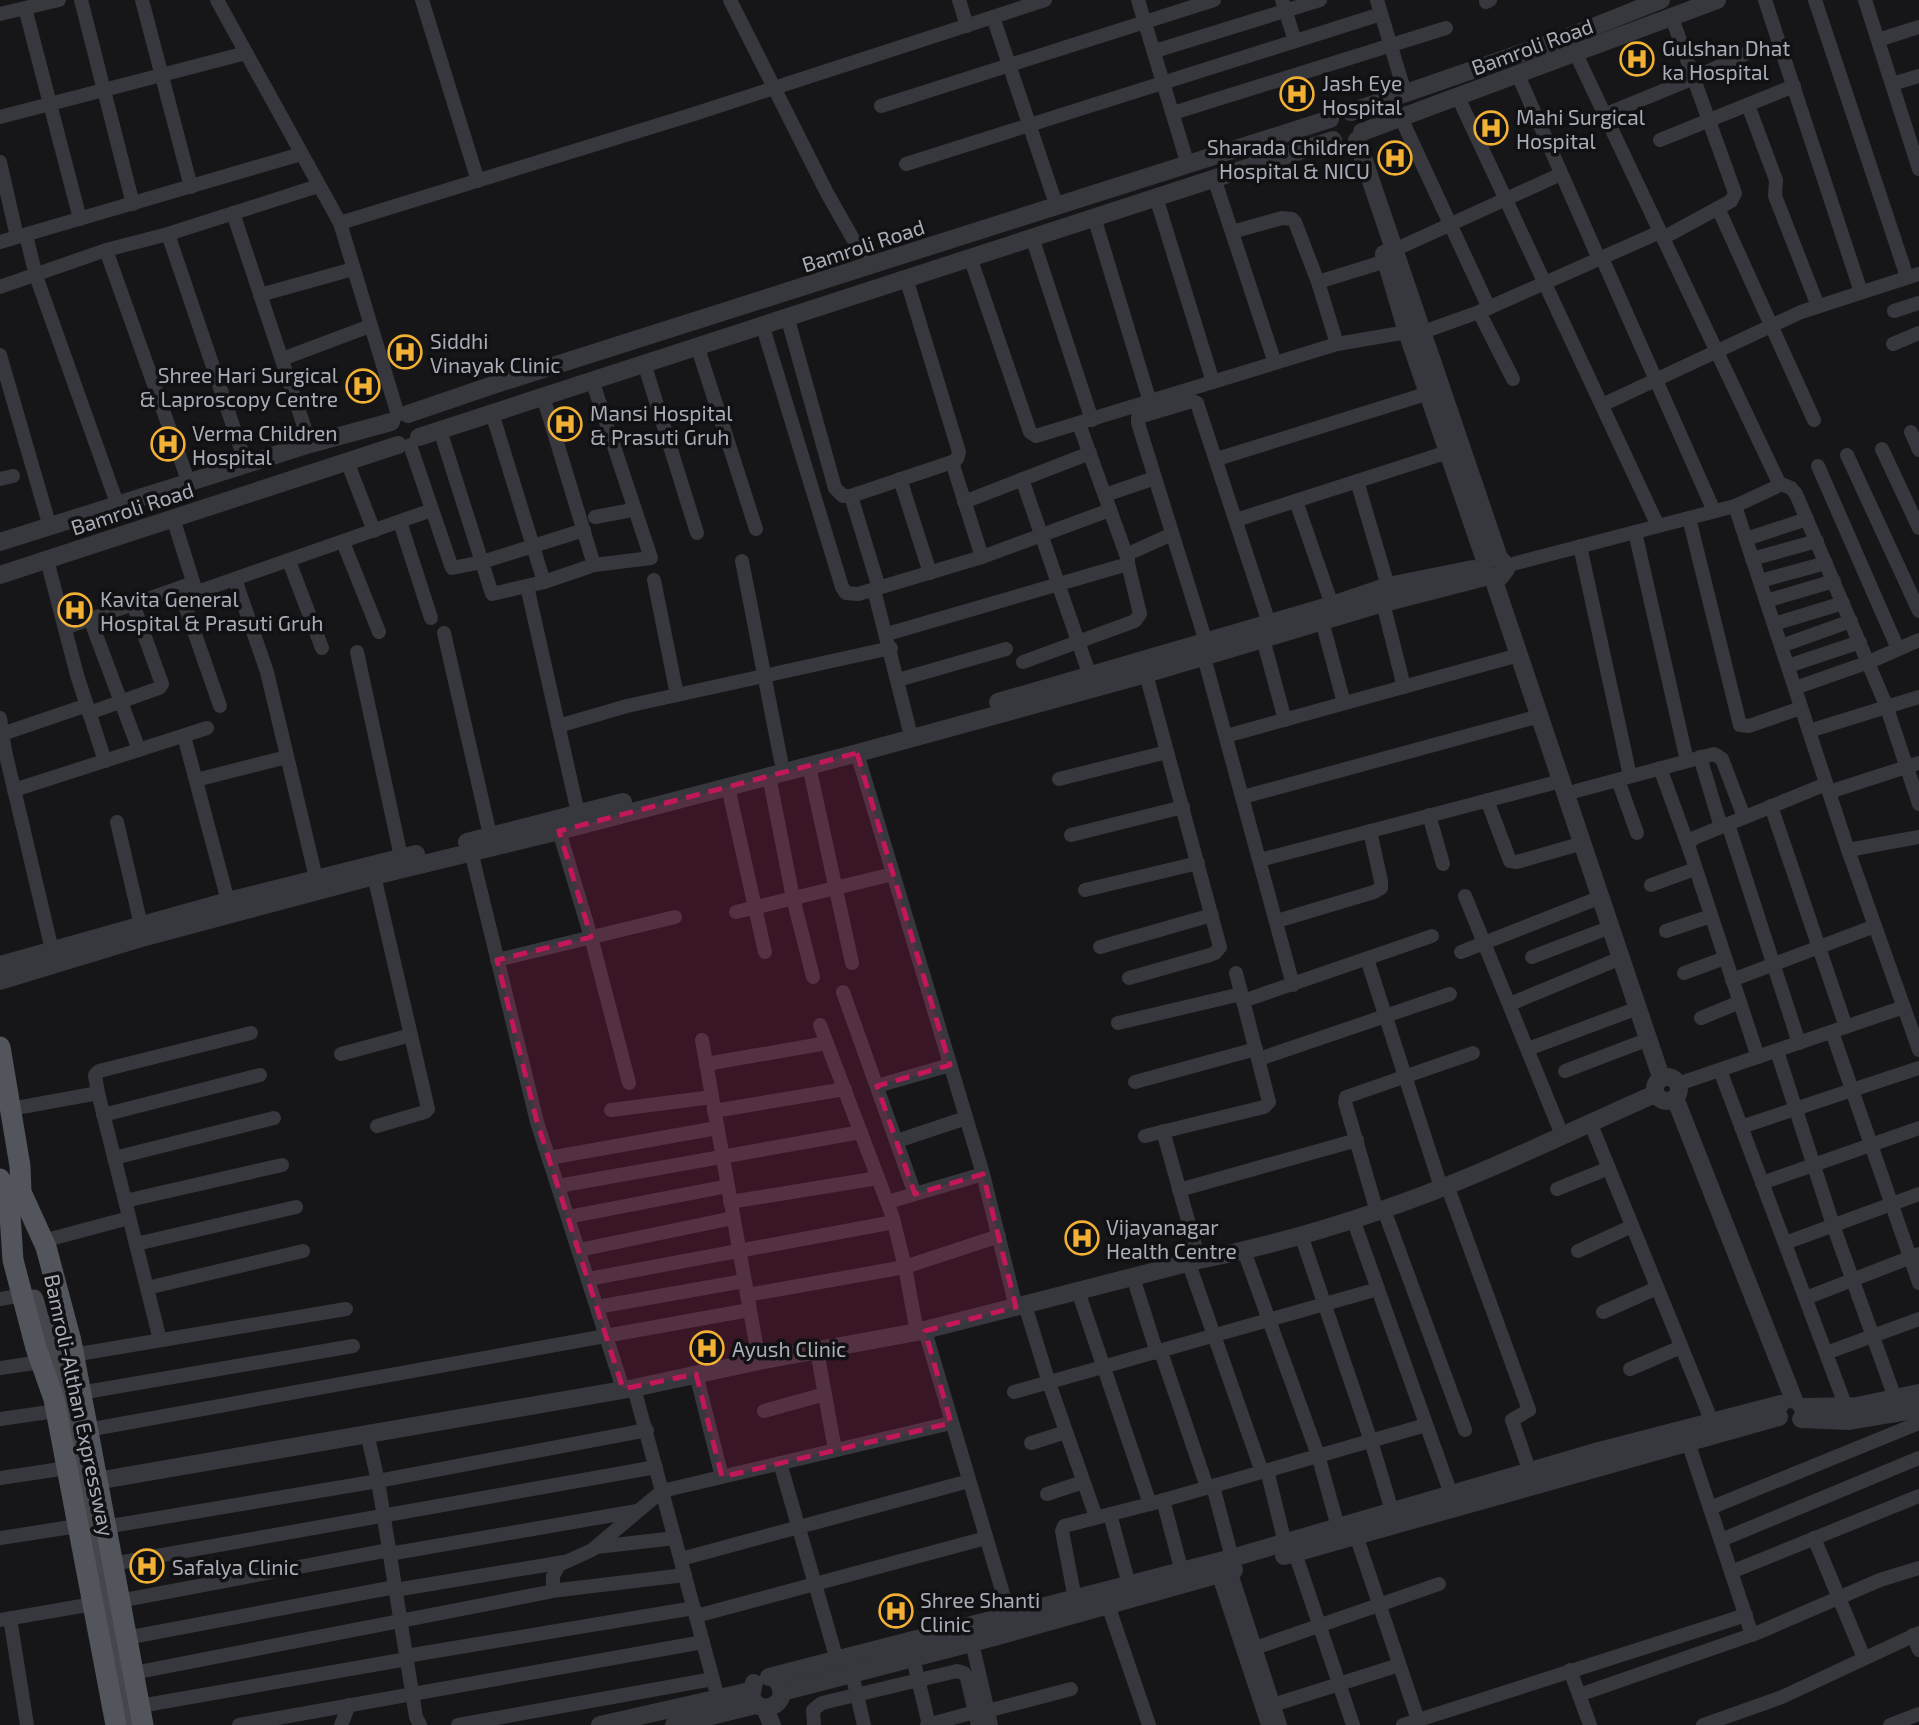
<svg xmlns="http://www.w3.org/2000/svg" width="1919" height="1725" font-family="'Exo 2',sans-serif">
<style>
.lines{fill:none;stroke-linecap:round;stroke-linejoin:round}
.minor{stroke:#37383d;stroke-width:14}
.tertiary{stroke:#37383d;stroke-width:18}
.secondary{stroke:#45474d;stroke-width:19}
.primary{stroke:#53555c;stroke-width:21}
.marked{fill:#c2185b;fill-opacity:0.2;stroke:#c2185b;stroke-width:5;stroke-dasharray:14 9;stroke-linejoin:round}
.labels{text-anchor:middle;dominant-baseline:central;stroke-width:7;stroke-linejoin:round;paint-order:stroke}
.street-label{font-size:21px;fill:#a8adb8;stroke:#111113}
.poi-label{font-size:21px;fill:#a8adb8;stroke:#111113;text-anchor:start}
</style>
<rect width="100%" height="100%" fill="#161618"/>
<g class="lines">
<g class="minor">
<polyline points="81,0 133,204"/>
<polyline points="142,0 191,187"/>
<polyline points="217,0 340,223"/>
<polyline points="422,0 478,181"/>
<polyline points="730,0 827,193 869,267"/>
<polyline points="959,0 967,26"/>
<polyline points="1138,0 1188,165"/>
<polyline points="1282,0 1295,41"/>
<polyline points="1377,0 1405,93"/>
<polyline points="1765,0 1861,292"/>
<polyline points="1815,0 1907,277"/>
<polyline points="1865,0 1919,169"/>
<polyline points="1486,2 1490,0"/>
<polyline points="25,8 80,219"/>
<polyline points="0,14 59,0"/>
<polyline points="993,17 1057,207"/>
<polyline points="1878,40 1919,27"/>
<polyline points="1155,51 1320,0"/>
<polyline points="1518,75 1599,259"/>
<polyline points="1892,84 1919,76"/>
<polyline points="1458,97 1658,526"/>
<polyline points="1748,105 1776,180 1775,196 1818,306"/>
<polyline points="881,106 1214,0"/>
<polyline points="1173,113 1446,28"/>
<polyline points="1604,115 1694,78 1758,48"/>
<polyline points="0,117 246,53"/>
<polyline points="1401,118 1489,308"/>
<polyline points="1660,140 1794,86"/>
<polyline points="0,162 17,237"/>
<polyline points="906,164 1381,14"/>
<polyline points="1214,178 1275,363"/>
<polyline points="1156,197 1213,382"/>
<polyline points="1718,208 1814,420"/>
<polyline points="233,213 310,444"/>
<polyline points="1094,217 1150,402"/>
<polyline points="1232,232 1282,218 1292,219 1295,222 1318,282 1337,344"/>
<polyline points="168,234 246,464"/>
<polyline points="26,235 36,276 118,506"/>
<polyline points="1032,237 1092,420"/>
<polyline points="1663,238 1731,201 1735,193 1672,18"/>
<polyline points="0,242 301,154"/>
<polyline points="106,250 189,483"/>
<polyline points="1394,250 1561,174"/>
<polyline points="970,257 1030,432 1036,436 1337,344 1407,332 1423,332 1479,312 1660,232"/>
<polyline points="1602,258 1714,511"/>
<polyline points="1318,282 1386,261"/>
<polyline points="0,287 106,250 168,234 318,186"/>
<polyline points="260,295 353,269"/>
<polyline points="1894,311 1919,303"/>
<polyline points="1479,312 1513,379"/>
<polyline points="787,316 835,488 843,496 851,496 952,462 957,459 959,452 906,278"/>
<polyline points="762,324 842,587 846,593 858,594 982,557 1110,510"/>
<polyline points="1893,344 1919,333"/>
<polyline points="697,345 756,529"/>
<polyline points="0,355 50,527"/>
<polyline points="282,359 370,326"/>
<polyline points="644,363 697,533"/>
<polyline points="543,396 594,565"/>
<polyline points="1602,405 1801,312 1919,274"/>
<polyline points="492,413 544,582"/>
<polyline points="398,415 340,223 694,114 1045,0"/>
<polyline points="1079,424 1127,557"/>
<polyline points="440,430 492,594 544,582 594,565 651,558 592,380"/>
<polyline points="1911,432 1919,450"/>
<polyline points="410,445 452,568 482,562 584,530"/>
<polyline points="1882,449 1919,528"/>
<polyline points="1847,455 1919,611"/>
<polyline points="1217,459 1429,393"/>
<polyline points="347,461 374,531"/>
<polyline points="952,462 982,557"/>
<polyline points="1818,466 1898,649"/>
<polyline points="0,479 13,476"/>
<polyline points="900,479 930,573"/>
<polyline points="1022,479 1090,676"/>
<polyline points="1357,481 1388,586"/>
<polyline points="1779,483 1791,488 1796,494 1886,705 1919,804"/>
<polyline points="1105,495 1155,478"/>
<polyline points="851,496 879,588"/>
<polyline points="1296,501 1332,605"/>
<polyline points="964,502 1090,453"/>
<polyline points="1735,506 1848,850 1919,1050"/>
<polyline points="595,517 627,511 634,507"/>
<polyline points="173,518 195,588 200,591 432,510"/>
<polyline points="1689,518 1740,725 1749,726 1801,708"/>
<polyline points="1236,520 1448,452"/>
<polyline points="400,522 431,618"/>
<polyline points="1635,532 1687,761"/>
<polyline points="1746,539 1807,519"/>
<polyline points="343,542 379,632"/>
<polyline points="1580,546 1630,776"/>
<polyline points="1752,559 1817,541"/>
<polyline points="47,560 77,675 105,761"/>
<polyline points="289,561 322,648"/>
<polyline points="742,561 781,761"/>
<polyline points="1505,566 1735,506 1776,487 1779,483 1576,54"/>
<polyline points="235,579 267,672 316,878"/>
<polyline points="654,580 677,695"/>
<polyline points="1760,581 1826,563"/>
<polyline points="527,586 578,813"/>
<polyline points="179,588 220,706"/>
<polyline points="874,590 909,728"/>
<polyline points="1766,601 1834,581"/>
<polyline points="1383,603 1404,687"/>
<polyline points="90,619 139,750"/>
<polyline points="1322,621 1344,703"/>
<polyline points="1774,624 1843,603"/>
<polyline points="65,628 193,583"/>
<polyline points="444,633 490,835"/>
<polyline points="887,634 1128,564"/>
<polyline points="1263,639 1285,720"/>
<polyline points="1206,642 1138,423 1138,418 1142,416 1192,401 1197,403 1269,623"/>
<polyline points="1781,646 1851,621"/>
<polyline points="357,652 401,857"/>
<polyline points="1204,657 1293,985"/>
<polyline points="1023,662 1135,621 1140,614 1128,564 1128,554 1172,534"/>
<polyline points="1788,666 1860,642"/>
<polyline points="898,680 1006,649"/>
<polyline points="1795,688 1869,662 1919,640"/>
<polyline points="89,713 159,688 162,684 133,604"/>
<polyline points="0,718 5,751 52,950"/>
<polyline points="558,726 627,706 891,648"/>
<polyline points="1809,731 1919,697"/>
<polyline points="2,734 87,705"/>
<polyline points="184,736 228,901"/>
<polyline points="1226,736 1519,655"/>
<polyline points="857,753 983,1174 1016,1307"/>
<polyline points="1700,757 1721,827"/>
<polyline points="809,766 852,963"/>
<polyline points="1660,768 1688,845"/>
<polyline points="769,776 793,898 813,977"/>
<polyline points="1059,779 1167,752"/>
<polyline points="196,780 287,757"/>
<polyline points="1618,780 1637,833"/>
<polyline points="728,787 765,952"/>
<polyline points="14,790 207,728"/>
<polyline points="1576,791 1714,754 1722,759 1744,817"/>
<polyline points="1829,792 1919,763"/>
<polyline points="1243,797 1540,716"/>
<polyline points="1487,800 1510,861 1517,862 1583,843"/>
<polyline points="1771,806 1846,1027"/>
<polyline points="1429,815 1443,864"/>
<polyline points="556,821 591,937 629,1083"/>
<polyline points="117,822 141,925"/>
<polyline points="1728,824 1799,1043"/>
<polyline points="1071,835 1183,807"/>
<polyline points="469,843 537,1122 623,1389"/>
<polyline points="1848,850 1919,837"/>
<polyline points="1260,860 1561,781"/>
<polyline points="372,867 428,1109 425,1112 377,1126"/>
<polyline points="1651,885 1695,869"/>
<polyline points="1085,890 1198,863"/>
<polyline points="1465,896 1562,1135"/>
<polyline points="736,912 893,874"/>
<polyline points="1277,921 1374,892 1381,888 1381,881 1370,831"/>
<polyline points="1666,931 1711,916"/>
<polyline points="1100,947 1212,915"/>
<polyline points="1461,952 1601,897"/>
<polyline points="1532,957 1611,927"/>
<polyline points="1367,959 1441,1187"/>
<polyline points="497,960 675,917"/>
<polyline points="1684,973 1725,958"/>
<polyline points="1129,978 1210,955 1215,953 1220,947 1146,674"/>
<polyline points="1732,980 1875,926"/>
<polyline points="843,992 915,1194"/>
<polyline points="1243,1001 1432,936"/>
<polyline points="1510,1004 1621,958"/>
<polyline points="1701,1018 1740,1002"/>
<polyline points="1118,1023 1241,994"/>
<polyline points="820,1025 892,1215 905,1267 917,1332"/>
<polyline points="1832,1032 1919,1283"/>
<polyline points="702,1040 759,1361"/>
<polyline points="1528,1049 1638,1008"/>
<polyline points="1777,1051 1833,1225 1895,1398"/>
<polyline points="341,1054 411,1035"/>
<polyline points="1758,1057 1688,845 1694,838 1826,784"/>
<polyline points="1259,1059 1450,994"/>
<polyline points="706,1064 827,1043"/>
<polyline points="1720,1070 1846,1407"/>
<polyline points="1565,1071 1649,1039"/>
<polyline points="1135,1082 1256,1049"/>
<polyline points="1678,1084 1904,1007"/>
<polyline points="877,1086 950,1065"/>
<polyline points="11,1109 98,1093"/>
<polyline points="611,1110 712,1097"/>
<polyline points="714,1111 845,1089"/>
<polyline points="103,1115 260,1075"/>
<polyline points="1590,1122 1712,1422"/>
<polyline points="1741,1127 1919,1068"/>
<polyline points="1163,1131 1199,1260"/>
<polyline points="1145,1136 1264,1107 1269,1102 1236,973"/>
<polyline points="897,1141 966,1118"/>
<polyline points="114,1158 274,1118"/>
<polyline points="549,1158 717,1128"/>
<polyline points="1762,1183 1919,1128"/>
<polyline points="1447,1185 1529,1410 1512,1420 1533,1481"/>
<polyline points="558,1186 861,1132"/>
<polyline points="1557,1189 1609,1168"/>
<polyline points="1179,1190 1357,1140"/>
<polyline points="125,1201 282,1165"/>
<polyline points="730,1202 878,1178"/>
<polyline points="888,1202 983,1174"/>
<polyline points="1384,1210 1465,1430"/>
<polyline points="1377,1212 1345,1102 1346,1097 1473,1053"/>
<polyline points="568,1217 728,1186"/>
<polyline points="1353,1219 1451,1494"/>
<polyline points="1301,1235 1371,1441 1392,1511"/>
<polyline points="43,1241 129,1218"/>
<polyline points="1785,1243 1919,1194"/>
<polyline points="136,1244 296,1207"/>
<polyline points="579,1250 733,1218"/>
<polyline points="1244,1251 1318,1455 1338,1527"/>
<polyline points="1578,1251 1632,1226"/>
<polyline points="1189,1264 1262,1472"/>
<polyline points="1133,1277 1157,1353"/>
<polyline points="588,1279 894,1222"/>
<polyline points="147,1288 303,1251"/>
<polyline points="1078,1291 1150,1504"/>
<polyline points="747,1295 905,1267 999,1236"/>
<polyline points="1806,1298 1919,1254"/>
<polyline points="0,1299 23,1295"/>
<polyline points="1025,1305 1049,1383 1096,1517"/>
<polyline points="597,1307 744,1281"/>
<polyline points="1603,1312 1657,1288"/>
<polyline points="925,1331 1012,1624"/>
<polyline points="160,1340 98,1093 95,1075 99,1071 251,1033"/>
<polyline points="817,1351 835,1450"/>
<polyline points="1161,1352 1207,1487"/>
<polyline points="1826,1353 1919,1319"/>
<polyline points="73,1355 346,1309"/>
<polyline points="0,1368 41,1362"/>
<polyline points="1630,1369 1681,1347"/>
<polyline points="696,1374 722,1477"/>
<polyline points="634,1388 718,1698"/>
<polyline points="1014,1392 1378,1289"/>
<polyline points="80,1393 353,1346"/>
<polyline points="764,1411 825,1394"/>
<polyline points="0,1419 56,1411"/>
<polyline points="87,1430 749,1310"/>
<polyline points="367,1433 378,1481 416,1717 420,1725"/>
<polyline points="1688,1442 1752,1635"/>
<polyline points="1031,1443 1066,1432"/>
<polyline points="780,1463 837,1660"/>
<polyline points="1267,1470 1285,1543"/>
<polyline points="0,1478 67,1468"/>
<polyline points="1213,1486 1232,1558"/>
<polyline points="1047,1494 1083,1482"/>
<polyline points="1163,1500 1182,1572"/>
<polyline points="1710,1508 1919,1423"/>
<polyline points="1110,1514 1129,1585"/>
<polyline points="105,1527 378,1481 647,1430"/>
<polyline points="1356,1535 1418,1720"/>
<polyline points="0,1538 78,1526"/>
<polyline points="1814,1538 1864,1658"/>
<polyline points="1721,1540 1919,1458"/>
<polyline points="597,1547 675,1538"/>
<polyline points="1295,1553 1353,1725"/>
<polyline points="389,1554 637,1511"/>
<polyline points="681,1559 969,1481"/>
<polyline points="1227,1561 1280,1725"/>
<polyline points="112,1564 656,1467"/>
<polyline points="1216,1567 1268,1725"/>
<polyline points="1731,1572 1919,1496"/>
<polyline points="395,1590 564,1562"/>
<polyline points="551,1591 685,1575"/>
<polyline points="1075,1599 1062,1531 1064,1526 1150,1504 1426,1425"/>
<polyline points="119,1601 389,1550"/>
<polyline points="1108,1605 1149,1725"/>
<polyline points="696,1616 986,1538"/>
<polyline points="10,1618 27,1725"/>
<polyline points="0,1620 93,1604"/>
<polyline points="970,1634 991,1725"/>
<polyline points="1913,1635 1919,1650"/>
<polyline points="126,1638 395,1587"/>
<polyline points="1255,1648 1439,1584"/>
<polyline points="406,1656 694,1608"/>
<polyline points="913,1658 929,1725"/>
<polyline points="1570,1670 1590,1725"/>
<polyline points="133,1673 549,1592 553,1589 553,1576 559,1565 592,1550 662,1491 951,1423"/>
<polyline points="852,1674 864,1725"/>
<polyline points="1579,1695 1757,1633 1880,1580 1919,1568"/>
<polyline points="1273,1705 1399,1665"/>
<polyline points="140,1706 407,1659"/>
<polyline points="987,1711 1071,1689"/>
<polyline points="239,1725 703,1642"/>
<polyline points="341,1725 349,1705"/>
<polyline points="458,1725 713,1679"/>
<polyline points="814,1725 813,1710 822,1703 957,1671 964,1673 967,1678 978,1725"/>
<polyline points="927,1725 975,1712"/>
<polyline points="1403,1725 1746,1615"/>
<polyline points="1703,1725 1782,1697 1919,1633"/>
<polyline points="1890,1725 1919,1714"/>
</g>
<g class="tertiary">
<polyline points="1351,112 1568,37 1661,0"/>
<polyline points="1362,132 1717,0"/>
<polyline points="1357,140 1499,558"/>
<polyline points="1384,254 1407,332 1486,563"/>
<polyline points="408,414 490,386 1330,119"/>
<polyline points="419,437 1333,140"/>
<polyline points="0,542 310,444 391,422"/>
<polyline points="0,575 398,445"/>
<polyline points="1493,578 1500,577 1506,569 1504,563 1499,558 1489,559 1485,565 1485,572 1493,578 1661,1077"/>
<polyline points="998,702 1332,605 1388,586 1473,569"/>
<polyline points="467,842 623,802"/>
<polyline points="0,965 228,901 416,854"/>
<polyline points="0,981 145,937 374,876 559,831 854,754 1146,674 1380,604 1489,576"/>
<circle cx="1667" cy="1089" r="12"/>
<polyline points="1675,1098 1794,1400"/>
<polyline points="1802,1407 1857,1406 1919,1393"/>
<polyline points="1801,1419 1849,1421 1919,1409"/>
<path d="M 85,1483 L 634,1388 L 759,1361 L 917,1332 L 1199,1260 C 1260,1248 1321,1231 1379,1211 C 1474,1179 1564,1134 1655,1094"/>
<polyline points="1284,1556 1779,1417"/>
<polyline points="769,1677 1232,1558 1599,1451 1781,1404"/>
<polyline points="754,1683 751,1696 756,1705 765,1708 772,1725"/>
<polyline points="782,1692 998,1636 1234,1570"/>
<path d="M 765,1708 C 780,1706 786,1695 778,1682"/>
<polyline points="600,1725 750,1691"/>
<polyline points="674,1725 756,1705"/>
</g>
<g class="secondary">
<polyline points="34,1299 45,1340 57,1370"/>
<polyline points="56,1321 60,1338 67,1397 127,1725"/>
</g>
<g class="primary">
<polyline points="0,1047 20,1166 21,1192 46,1247 71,1341 143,1725"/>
<polyline points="0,1179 9,1200 13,1260 36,1348 54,1399 116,1725"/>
</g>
</g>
<path class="marked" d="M 857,753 L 950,1065 L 877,1086 L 915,1194 L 983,1174 L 1016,1307 L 925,1331 L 951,1423 L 722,1477 L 696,1374 L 623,1389 L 537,1122 L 497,960 L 591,937 L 559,831 Z"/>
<defs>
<symbol id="hospital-ring" viewBox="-11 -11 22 22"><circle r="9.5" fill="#111113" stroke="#f2b134" stroke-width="1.5"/><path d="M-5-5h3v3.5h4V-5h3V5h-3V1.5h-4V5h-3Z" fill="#f2b134"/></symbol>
</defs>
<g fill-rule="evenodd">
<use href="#hospital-ring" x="1618" y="40" width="38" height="38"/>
<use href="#hospital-ring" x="1278" y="75" width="38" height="38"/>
<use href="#hospital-ring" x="1472" y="109" width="38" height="38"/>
<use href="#hospital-ring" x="1376" y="139" width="38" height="38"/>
<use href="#hospital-ring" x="386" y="333" width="38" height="38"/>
<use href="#hospital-ring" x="344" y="367" width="38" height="38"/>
<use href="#hospital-ring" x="546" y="405" width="38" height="38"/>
<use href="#hospital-ring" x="149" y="425" width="38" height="38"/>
<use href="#hospital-ring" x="56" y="591" width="38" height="38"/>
<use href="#hospital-ring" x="1063" y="1219" width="38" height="38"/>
<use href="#hospital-ring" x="688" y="1329" width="38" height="38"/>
<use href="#hospital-ring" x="128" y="1547" width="38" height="38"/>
<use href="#hospital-ring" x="877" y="1592" width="38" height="38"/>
</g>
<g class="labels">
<g class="street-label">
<text transform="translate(1532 46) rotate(-20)">Bamroli Road</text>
<text transform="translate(863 245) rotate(-18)">Bamroli Road</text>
<text transform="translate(132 508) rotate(-18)">Bamroli Road</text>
<text transform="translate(80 1405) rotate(78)">Bamroli-Althan Expressway</text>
</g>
<g class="poi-label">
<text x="1662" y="47">Gulshan Dhat<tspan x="1662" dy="24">ka Hospital</tspan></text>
<text x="1322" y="82">Jash Eye<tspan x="1322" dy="24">Hospital</tspan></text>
<text x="1516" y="116">Mahi Surgical<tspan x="1516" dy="24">Hospital</tspan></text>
<text x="1370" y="146" text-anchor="end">Sharada Children<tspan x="1370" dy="24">Hospital &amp; NICU</tspan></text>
<text x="430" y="340">Siddhi<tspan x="430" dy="24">Vinayak Clinic</tspan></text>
<text x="338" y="374" text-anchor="end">Shree Hari Surgical<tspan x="338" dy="24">&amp; Laproscopy Centre</tspan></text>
<text x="590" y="412">Mansi Hospital<tspan x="590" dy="24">&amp; Prasuti Gruh</tspan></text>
<text x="192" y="432">Verma Children<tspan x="192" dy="24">Hospital</tspan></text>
<text x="100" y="598">Kavita General<tspan x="100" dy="24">Hospital &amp; Prasuti Gruh</tspan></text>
<text x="1106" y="1226">Vijayanagar<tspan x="1106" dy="24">Health Centre</tspan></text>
<text x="732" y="1348">Ayush Clinic</text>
<text x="172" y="1566">Safalya Clinic</text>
<text x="920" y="1599">Shree Shanti<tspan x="920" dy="24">Clinic</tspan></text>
</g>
</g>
</svg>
